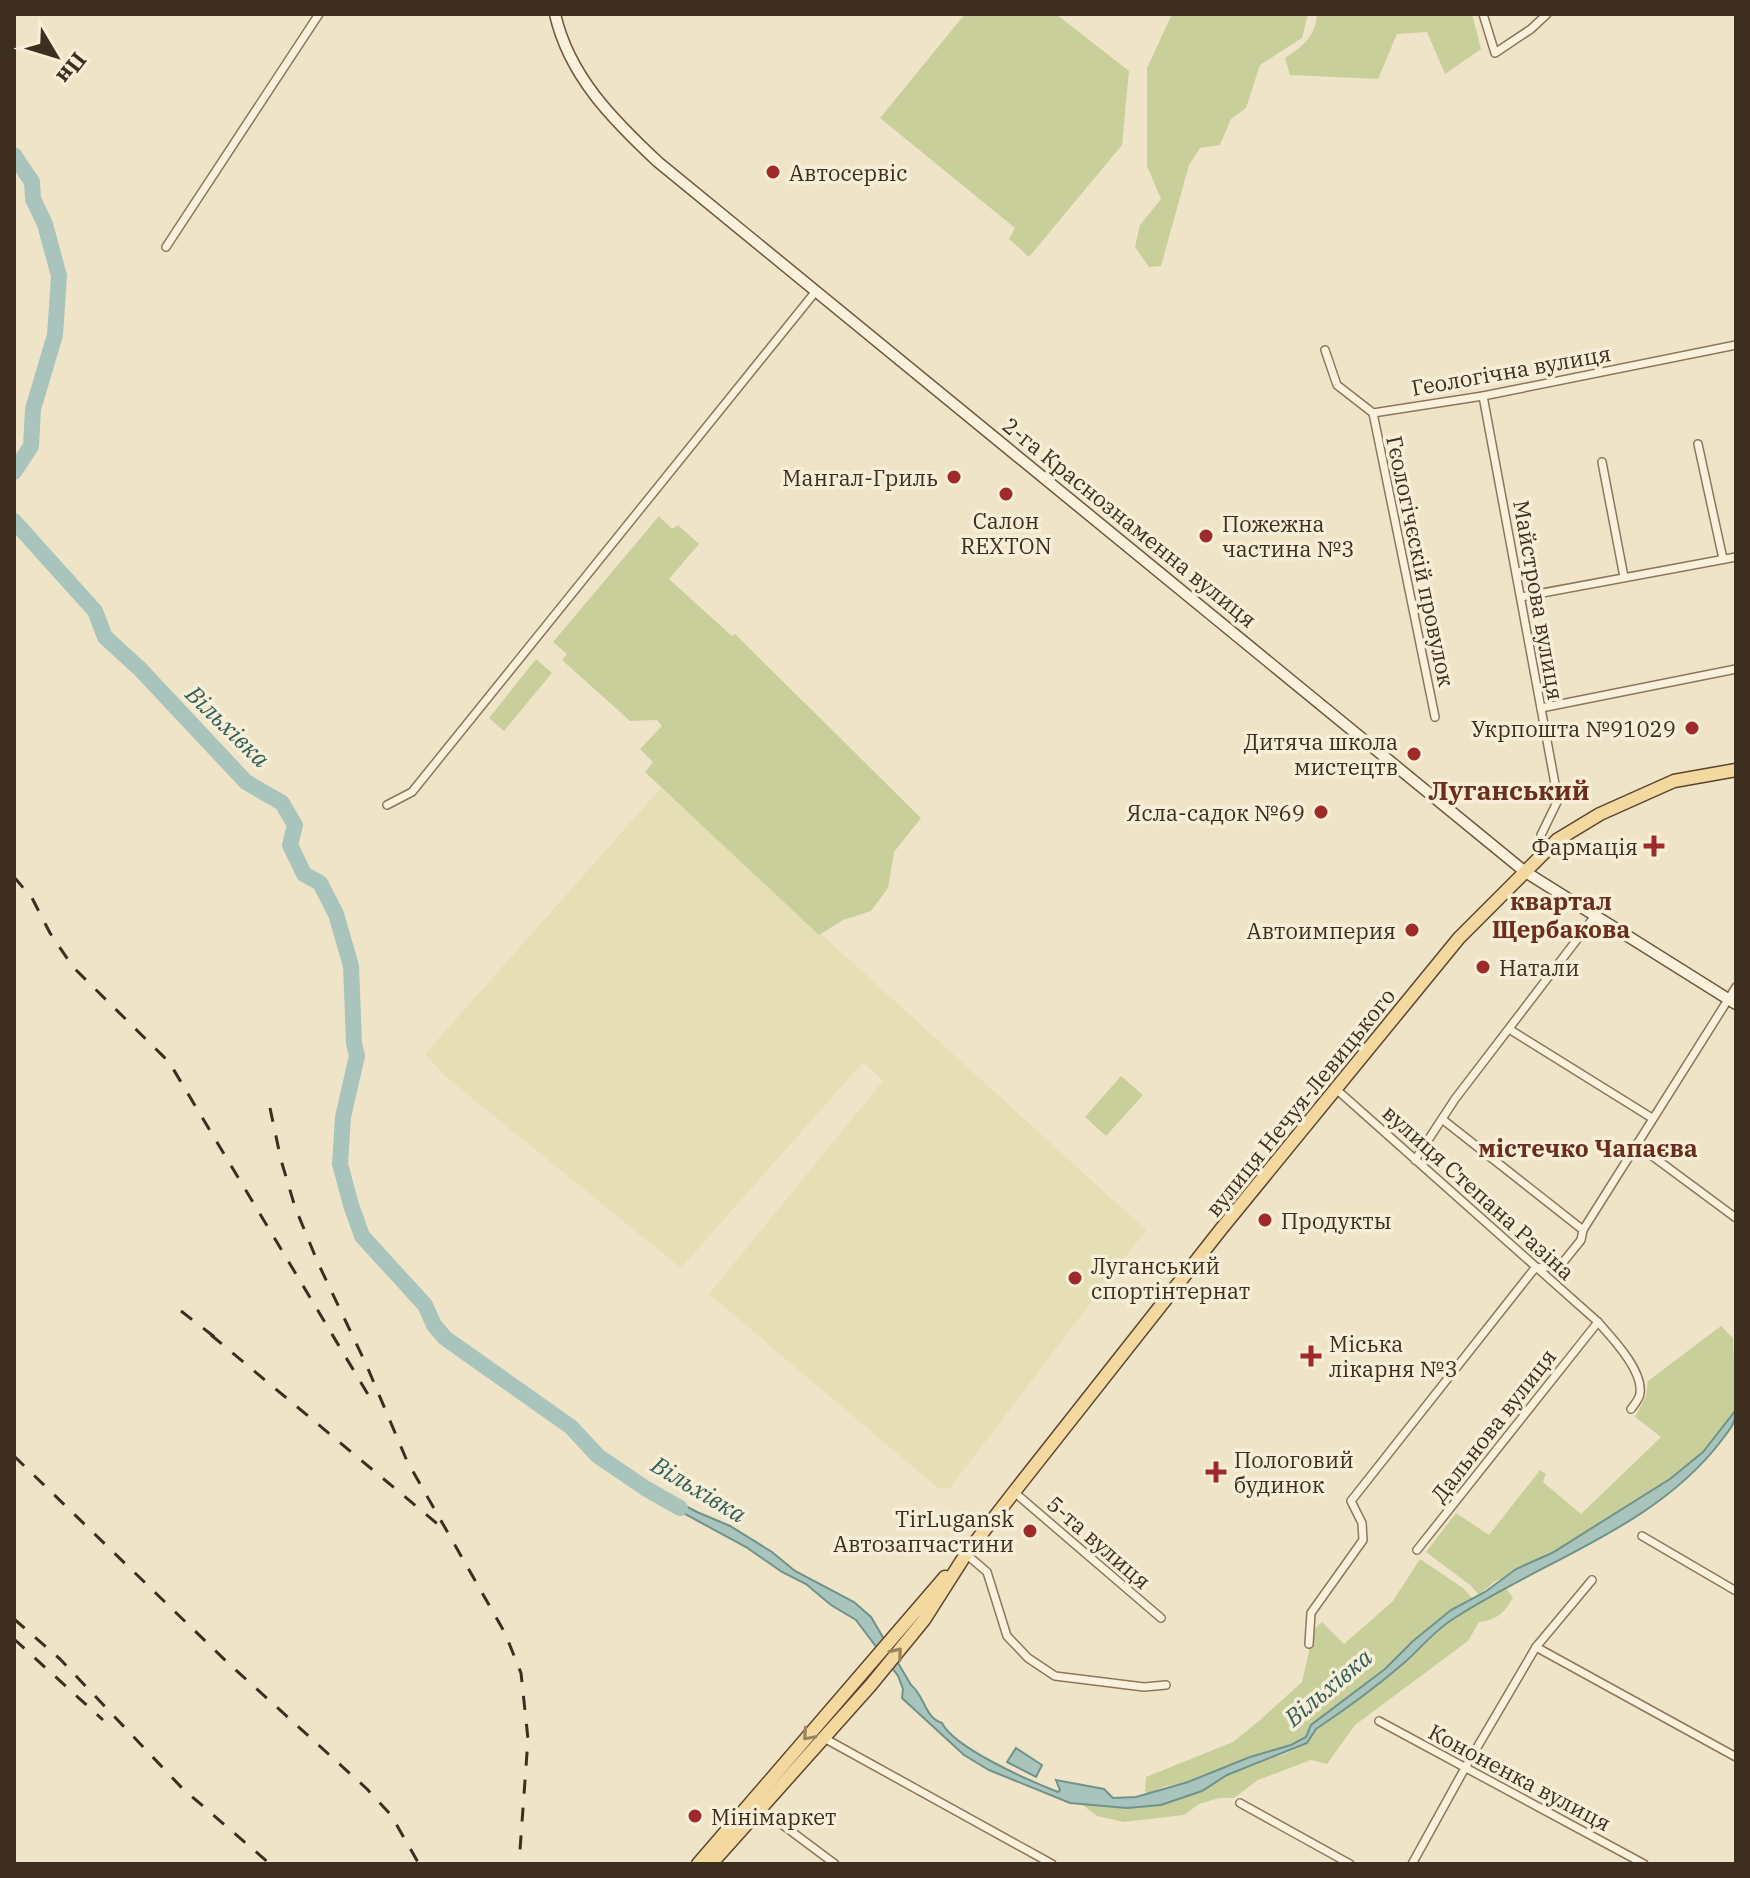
<svg xmlns="http://www.w3.org/2000/svg" width="1750" height="1878" font-family="'IBM Plex Serif',serif">
<style>
.farmland{fill:#e6deb5}
.green{fill:#c9cf9b}
.water{fill:#a9c4bc;stroke:#6f938a;stroke-width:2}
.lines{fill:none;stroke-linecap:round;stroke-linejoin:round}
.river{stroke:#a9c4bc;stroke-width:16}
.street-casing{stroke:#8d765c;stroke-width:10}
.secondary-casing{stroke:#6f573f;stroke-width:13}
.primary-casing{stroke:#5b4430;stroke-width:15}
.street{stroke:#faf1dc;stroke-width:7}
.secondary{stroke:#faf1dc;stroke-width:10}
.primary{stroke:#f3d9a0;stroke-width:12}
.rail{stroke:#3d2e20;stroke-width:3;stroke-dasharray:14 14;stroke-linecap:butt}
.oneway{stroke:#988460}
.poi-dot{fill:#9e2a2b;stroke:#f7eed8;stroke-width:3}
.labels{text-anchor:middle;dominant-baseline:central;stroke-width:7;stroke-linejoin:round;paint-order:stroke}
.poi-label{font-size:22px;fill:#3d2e20;stroke:#f7eed8;text-anchor:start}
.street-label{font-size:22px;fill:#3d2e20;stroke:#f7eed8}
.water-label{font-size:24px;font-style:italic;fill:#2f5d5a;stroke:#f7eed8}
.neighbourhood-label{font-size:24px;font-weight:bold;fill:#6b2e1e;stroke:#f7eed8}
.quarter-label{font-size:26px;font-weight:bold;fill:#6b2e1e;stroke:#f7eed8}
</style>
<rect width="100%" height="100%" fill="#f0e4c8"/>
<polygon class="farmland" points="661,788 1146,1230 950,1488 938,1488 709,1294 883,1081 863,1062 681,1268 446,1077 425,1054"/>
<g class="green">
<polygon points="965,14 1056,14 1129,71 1122,145 1029,257 1009,239 1015,228 880,118"/>
<polygon points="1172,14 1308,14 1302,38 1260,65 1246,108 1231,119 1220,145 1200,148 1189,165 1161,266 1149,267 1135,247 1140,225 1161,199 1147,166 1147,68"/>
<path d="M 1317,14 L 1472,14 L 1481,49 L 1445,74 L 1427,32 L 1397,34 L 1378,79 L 1290,75 L 1285,58 C 1303,46 1316,36 1317,14 Z"/>
<polygon points="659,516 672,529 678,525 699,544 669,579 732,636 735,634 921,818 894,852 888,888 871,911 843,920 819,935 645,772 653,762 640,749 662,726 657,720 630,721 562,660 567,654 553,642"/>
<polygon points="536,659 552,673 504,731 489,718"/>
<polygon points="1121,1076 1143,1095 1106,1136 1085,1117"/>
<polygon points="1721,1326 1733,1338 1736,1410 1703,1452 1670,1480 1552,1553 1494,1582 1479,1595 1470,1585 1426,1552 1456,1513 1489,1535 1540,1470 1546,1474 1543,1482 1581,1514 1661,1437 1635,1417 1646,1396 1648,1381"/>
<path d="M 1420,1559 L 1463,1588 L 1473,1599 C 1438,1616 1414,1643 1386,1668 C 1363,1689 1336,1707 1311,1725 L 1306,1737 L 1291,1745 L 1250,1757 L 1189,1782 L 1166,1786 L 1147,1794 L 1145,1791 L 1146,1777 L 1233,1742 L 1260,1720 L 1302,1682 L 1314,1629 L 1322,1622 L 1344,1644 L 1393,1601 Z"/>
<path d="M 1506,1588 L 1513,1598 C 1504,1613 1497,1620 1479,1622 L 1468,1641 L 1355,1725 L 1327,1764 L 1311,1760 L 1258,1780 L 1234,1798 L 1219,1798 L 1199,1804 L 1184,1815 L 1124,1822 L 1097,1816 L 1080,1803 L 1127,1808 L 1161,1805 L 1176,1801 L 1238,1770 L 1285,1754 L 1307,1743 L 1316,1729 L 1341,1713 L 1400,1666 L 1450,1621 Z"/>
</g>
<g class="water">
<path d="M 1736,1410 C 1736,1424 1729,1430 1721,1441 C 1655,1528 1541,1561 1453,1619 C 1434,1631 1421,1648 1404,1663 C 1376,1687 1346,1709 1316,1729 L 1307,1743 L 1227,1775 L 1202,1791 L 1161,1805 L 1127,1808 L 1070,1803 L 989,1770 L 964,1755 L 902,1698 L 903,1689 L 898,1676 L 856,1620 L 831,1605 L 806,1584 L 782,1572 L 746,1547 L 661,1501 L 665,1495 L 697,1512 L 730,1526 L 772,1552 L 795,1571 L 854,1602 L 871,1617 L 911,1685 C 925,1696 924,1717 942,1723 C 954,1748 1030,1781 1058,1792 L 1060,1790 L 1056,1780 L 1104,1789 L 1113,1798 L 1136,1797 L 1188,1782 L 1250,1757 L 1291,1745 L 1306,1737 L 1311,1725 L 1385,1669 L 1413,1641 L 1451,1610 L 1485,1592 L 1516,1569 L 1552,1553 L 1670,1479 L 1703,1452 Z"/>
<polygon points="1016,1748 1042,1765 1036,1777 1007,1762"/>
</g>
<g class="lines">
<g class="river">
<polyline points="14,155 32,182 33,199 45,224 59,276 55,335 33,409 31,446 14,472"/>
<polyline points="14,521 95,611 105,637 140,669 246,782 282,803 295,825 290,845 304,874 320,883 336,914 351,966 354,1043 357,1056 343,1117 340,1164 351,1205 362,1236 425,1305 434,1325 445,1338 571,1427 598,1456 645,1488 680,1508"/>
</g>
<defs>
<g id="street">
<polyline points="1483,14 1495,53 1531,29 1547,14"/>
<polyline points="166,247 319,14"/>
<polyline points="1325,350 1337,385 1373,413 1483,396 1736,345"/>
<polyline points="1483,396 1558,800 1541,835 1541,855"/>
<polyline points="1373,413 1435,717"/>
<polyline points="1698,444 1723,559"/>
<polyline points="1602,462 1624,577"/>
<polyline points="1521,597 1736,557"/>
<polyline points="1541,708 1736,669"/>
<polyline points="387,805 412,792 816,291"/>
<polyline points="1509,1029 1652,1118"/>
<path d="M 1336,1089 L 1598,1322 C 1612,1338 1643,1370 1640,1393 C 1640,1398 1635,1404 1631,1409"/>
<polyline points="1442,1119 1583,1230"/>
<polyline points="1636,1144 1736,1218"/>
<polyline points="1415,1160 1455,1099 1595,916"/>
<polyline points="1014,1492 1161,1618"/>
<polyline points="1642,1536 1736,1591"/>
<polyline points="1417,1550 1598,1322"/>
<polyline points="966,1554 987,1572 1007,1636 1028,1658 1055,1676 1144,1687 1166,1685"/>
<polyline points="1309,1644 1311,1613 1363,1540 1362,1523 1351,1501 1535,1268 1560,1266 1581,1240 1583,1230 1736,987"/>
<polyline points="1536,1647 1736,1757"/>
<polyline points="1379,1721 1644,1864"/>
<polyline points="824,1738 1052,1864"/>
<polyline points="1240,1803 1350,1864"/>
<polyline points="760,1808 835,1864"/>
<polyline points="1412,1864 1465,1768 1536,1647 1592,1580"/>
</g>
<path id="secondary" d="M 555,14 C 569,76 613,120 658,162 L 1524,871 L 1736,1004"/>
<g id="primary">
<polyline points="698,1864 945,1577"/>
<polyline points="711,1864 870,1686 924,1620 966,1554 1014,1492 1222,1228 1459,938 1557,840 1600,814 1674,781 1736,770"/>
</g>
</defs>
<use href="#street" class="street-casing"/>
<use href="#secondary" class="secondary-casing"/>
<use href="#primary" class="primary-casing"/>
<use href="#street" class="street"/>
<use href="#secondary" class="secondary"/>
<use href="#primary" class="primary"/>
<g class="rail">
<polyline points="14,877 32,898 50,933 73,967 169,1062 375,1406"/>
<polyline points="270,1108 281,1160 295,1207 318,1263 366,1364 407,1461 505,1633 521,1673 528,1739 519,1864"/>
<polyline points="181,1311 221,1342"/>
<polyline points="211,1335 440,1526"/>
<polyline points="14,1456 227,1662 367,1789 391,1815 419,1864"/>
<polyline points="14,1619 60,1659 182,1788 270,1864"/>
<polyline points="14,1639 103,1720"/>
</g>
</g>
<defs><path id="oneway-chevron" d="M-2-3.5L2.5 0L-2 3.5" fill="none" stroke-width="1.6" stroke-linecap="round" stroke-linejoin="round" transform="scale(2)"/></defs>
<g class="oneway">
<use href="#oneway-chevron" transform="translate(897 1653) rotate(-50)"/>
<use href="#oneway-chevron" transform="translate(808 1735) rotate(132)"/>
</g>
<g class="poi-dot">
<circle cx="773" cy="172" r="8"/>
<circle cx="954" cy="477" r="8"/>
<circle cx="1006" cy="494" r="8"/>
<circle cx="1206" cy="536" r="8"/>
<circle cx="1692" cy="728" r="8"/>
<circle cx="1414" cy="754" r="8"/>
<circle cx="1321" cy="812" r="8"/>
<path d="M1650 834h8v8h8v8h-8v8h-8v-8h-8v-8h8z"/>
<circle cx="1412" cy="930" r="8"/>
<circle cx="1483" cy="967" r="8"/>
<circle cx="1265" cy="1220" r="8"/>
<circle cx="1075" cy="1278" r="8"/>
<path d="M1307 1344h8v8h8v8h-8v8h-8v-8h-8v-8h8z"/>
<path d="M1212 1460h8v8h8v8h-8v8h-8v-8h-8v-8h8z"/>
<circle cx="1030" cy="1531" r="8"/>
<circle cx="695" cy="1816" r="8"/>
</g>
<g class="labels">
<g class="poi-label">
<text x="789" y="172">Автосервіс</text>
<text x="938" y="477" text-anchor="end">Мангал-Гриль</text>
<text x="1006" y="520" text-anchor="middle">Салон<tspan x="1006" dy="25">REXTON</tspan></text>
<text x="1222" y="523">Пожежна<tspan x="1222" dy="25">частина №3</tspan></text>
<text x="1676" y="728" text-anchor="end">Укрпошта №91029</text>
<text x="1398" y="741" text-anchor="end">Дитяча школа<tspan x="1398" dy="25">мистецтв</tspan></text>
<text x="1305" y="812" text-anchor="end">Ясла-садок №69</text>
<text x="1638" y="846" text-anchor="end">Фармація</text>
<text x="1396" y="930" text-anchor="end">Автоимперия</text>
<text x="1499" y="967">Натали</text>
<text x="1281" y="1220">Продукты</text>
<text x="1091" y="1265">Луганський<tspan x="1091" dy="25">спортінтернат</tspan></text>
<text x="1329" y="1343">Міська<tspan x="1329" dy="25">лікарня №3</tspan></text>
<text x="1234" y="1459">Пологовий<tspan x="1234" dy="25">будинок</tspan></text>
<text x="1014" y="1518" text-anchor="end">TirLugansk<tspan x="1014" dy="25">Автозапчастини</tspan></text>
<text x="711" y="1816">Мінімаркет</text>
</g>
<g class="street-label">
<text transform="translate(1511 370) rotate(-10)">Геологічна вулиця</text>
<text transform="translate(1130 522) rotate(39)">2-га Краснознаменна вулиця</text>
<text transform="translate(1421 561) rotate(78)">Гєологічєскій провулок</text>
<text transform="translate(1539 600) rotate(80)">Майстрова вулиця</text>
<text transform="translate(1300 1102) rotate(-51)">вулиця Нечуя-Левицького</text>
<text transform="translate(1479 1192) rotate(42)">вулиця Степана Разіна</text>
<text transform="translate(1493 1425) rotate(-52)">Дальнова вулиця</text>
<text transform="translate(1099 1542) rotate(41)">5-та вулиця</text>
<text transform="translate(1520 1777) rotate(28)">Кононенка вулиця</text>
</g>
<g class="water-label">
<text transform="translate(228 726) rotate(44)">Вільхівка</text>
<text transform="translate(699 1489) rotate(31)">Вільхівка</text>
<text transform="translate(1328 1687) rotate(-40)">Вільхівка</text>
</g>
<g class="neighbourhood-label">
<text x="1561" y="901">квартал<tspan x="1561" dy="28">Щербакова</tspan></text>
<text x="1588" y="1148">містечко Чапаєва</text>
</g>
<g class="quarter-label">
<text x="1509" y="790">Луганський</text>
</g>
</g>
<rect width="1750" height="1878" fill="none" stroke="#3d2e20" stroke-width="32"/>
<g transform="translate(56 56) rotate(128)" stroke="#f7eed8" stroke-width="6" paint-order="stroke">
<path d="M0-6L14 30L0 20L-14 30Z" fill="#3d2e20"/>
<text y="-12" font-size="22" font-weight="bold" text-anchor="middle" fill="#3d2e20">Пн</text>
</g>
</svg>
